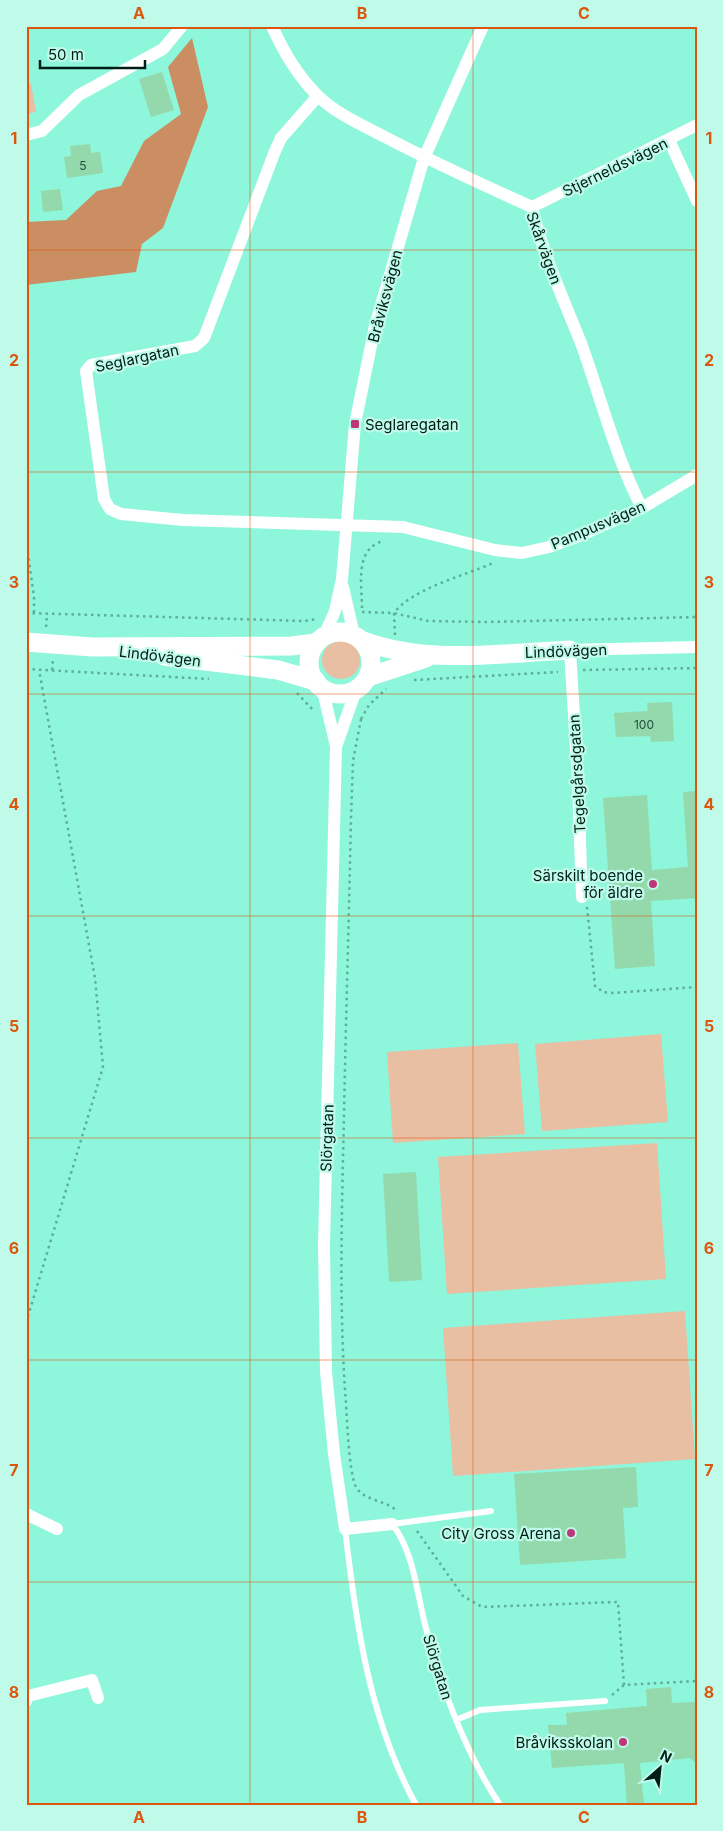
<svg xmlns="http://www.w3.org/2000/svg" width="723" height="1831" font-family="Inter,sans-serif">
<style>
.green{fill:#e9bfa3}
.forest{fill:#cb8e63}
.building{fill:#93d9ac}
.lines{fill:none;stroke-linecap:round;stroke-linejoin:round}
.path{stroke:#5eae99;stroke-width:2.5;stroke-dasharray:2.5 4;stroke-linecap:butt}
.service{stroke:#fff;stroke-width:6}
.minor{stroke:#fff;stroke-width:12}
.secondary{stroke:#fff;stroke-width:19}
.grid{fill:none;stroke:#dc560d;stroke-width:1;stroke-opacity:0.55}
.poi-dot{fill:#bd3677;stroke:#c0fbea;stroke-width:2}
.labels{text-anchor:middle;dominant-baseline:central;stroke-width:4.5;stroke-linejoin:round;paint-order:stroke}
.number-label{font-size:12px;fill:#254d3c}
.street-label{font-size:15px;fill:#001e17;stroke:#c0fbea}
.poi-label{font-size:15px;fill:#001e17;stroke:#c0fbea;text-anchor:end}
.neatline{fill:none;stroke:#dc560d;stroke-width:2}
.grid-label{font-size:16px;text-anchor:middle;font-weight:bold;fill:#dc560d}
</style>
<rect width="100%" height="100%" fill="#8df6db"/>
<g class="green">
<polygon points="31,84 36,112 26,114 26,85"/>
<circle cx="341" cy="660" r="19"/>
<polygon points="661,1034 668,1122 542,1131 535,1044"/>
<polygon points="518,1043 525,1134 393,1143 387,1052"/>
<polygon points="657,1143 666,1279 447,1294 438,1157"/>
<polygon points="685,1311 695,1459 453,1476 443,1328"/>
</g>
<polygon class="forest" points="192,38 208,107 163,228 142,244 136,272 26,285 26,222 66,220 97,191 121,186 144,141 181,114 168,67"/>
<g class="building">
<polygon points="162,72 174,110 151,117 139,79"/>
<polygon points="90,144 91,153 100,152 103,173 67,178 64,157 71,156 70,146"/>
<polygon points="60,189 63,210 43,212 41,191"/>
<polygon points="672,702 674,741 651,742 650,736 616,737 614,713 648,711 647,703"/>
<polygon points="697,791 697,866 688,867 683,792"/>
<polygon points="647,795 652,870 697,866 697,898 651,901 655,966 615,969 603,798"/>
<polygon points="416,1172 422,1280 389,1282 383,1174"/>
<polygon points="636,1467 638,1507 623,1508 626,1558 520,1565 514,1474"/>
<polygon points="671,1687 672,1703 697,1702 697,1764 690,1758 640,1763 644,1805 627,1805 624,1763 552,1768 548,1725 567,1725 566,1713 647,1706 646,1689"/>
</g>
<g class="lines">
<g class="path">
<polyline points="26,539 34,597 34,613"/>
<path d="M 362,608 C 362,585 354,549 383,541"/>
<polyline points="362,612 394,613 428,621 488,622 697,617"/>
<polyline points="26,613 304,621 317,619"/>
<polyline points="46,627 47,614"/>
<path d="M 395,635 L 394,613 C 413,588 464,576 493,563"/>
<polyline points="26,669 209,679"/>
<polyline points="52,670 53,659"/>
<polyline points="583,670 697,668"/>
<polyline points="414,680 558,672"/>
<polyline points="297,693 314,711"/>
<path d="M 361,719 L 353,761 L 351,817 C 349,916 346,1015 344,1114 C 342,1206 339,1298 345,1390 C 347,1411 348,1470 356,1487 C 364,1501 386,1500 397,1511"/>
<polyline points="361,719 369,705 386,689"/>
<polyline points="587,907 595,986 603,992 613,993 697,987"/>
<polyline points="26,1323 103,1067 95,978 39,670"/>
<polyline points="417,1531 463,1596 482,1607 618,1602 624,1685"/>
<polyline points="612,1695 624,1685 697,1681"/>
</g>
<g class="service">
<path d="M 491,1511 L 392,1524 C 415,1553 417,1597 427,1632 C 443,1692 465,1752 500,1805"/>
<path d="M 345,1529 C 356,1624 369,1719 416,1805"/>
<polyline points="456,1720 480,1710 605,1701"/>
</g>
<g class="minor">
<path d="M 272,26 C 283,51 298,76 317,95 C 336,114 362,125 385,137 C 433,162 483,185 532,207 C 543,255 563,298 581,343 C 601,398 615,456 642,508"/>
<polyline points="318,96 281,138 275,151 204,338 195,346 91,365 86,371 104,499 110,509 121,514 183,520 403,527 495,550 522,553 549,547 579,536 642,508 697,475"/>
<polyline points="26,135 42,131 79,95 163,49 182,26"/>
<polyline points="669,140 697,201"/>
<polyline points="532,207 697,125"/>
<polyline points="343,587 354,635"/>
<polyline points="324,636 335,611 342,579 355,424 375,326 424,158 483,26"/>
<polyline points="322,687 336,746 324,1245 326,1372 334,1454 345,1529 392,1524"/>
<polyline points="337,744 356,690"/>
<polyline points="582,897 578,782 570,650 697,647"/>
<polyline points="26,1514 57,1529"/>
<polyline points="26,1701 28,1696 92,1680 98,1698"/>
</g>
<g class="secondary">
<circle cx="340" cy="663" r="31"/>
<path d="M 363,641 C 428,665 501,653 570,650"/>
<polyline points="26,642 92,647 291,646 316,643"/>
<polyline points="164,656 278,670 316,681"/>
<polyline points="368,677 426,658"/>
</g>
</g>
<path class="grid" d="M 250,26 L 250,1805M 473,26 L 473,1805M 26,250 L 697,250M 26,472 L 697,472M 26,694 L 697,694M 26,916 L 697,916M 26,1138 L 697,1138M 26,1360 L 697,1360M 26,1582 L 697,1582"/>
<g class="poi-dot">
<rect x="350" y="419" width="10" height="10" rx="2.5"/>
<circle cx="653" cy="884" r="5"/>
<circle cx="571" cy="1533" r="5"/>
<circle cx="623" cy="1742" r="5"/>
</g>
<g class="labels">
<g class="number-label">
<text x="83" y="165">5</text>
<text x="644" y="724">100</text>
</g>
<g class="street-label">
<text transform="translate(615 167) rotate(-26)">Stjerneldsvägen</text>
<text transform="translate(544 248) rotate(70)">Skårvägen</text>
<text transform="translate(385 296) rotate(-75)">Bråviksvägen</text>
<text transform="translate(137 358) rotate(-12)">Seglargatan</text>
<text transform="translate(598 525) rotate(-23)">Pampusvägen</text>
<text transform="translate(566 651) rotate(-2)">Lindövägen</text>
<text transform="translate(160 656) rotate(7)">Lindövägen</text>
<text transform="translate(577 774) rotate(-93)">Tegelgårsdgatan</text>
<text transform="translate(327 1138) rotate(-88)">Slörgatan</text>
<text transform="translate(438 1667) rotate(73)">Slörgatan</text>
</g>
<g class="poi-label">
<text x="365" y="424" text-anchor="start">Seglaregatan</text>
<text x="643" y="875">Särskilt boende<tspan x="643" dy="17">för äldre</tspan></text>
<text x="561" y="1533">City Gross Arena</text>
<text x="613" y="1742">Bråviksskolan</text>
</g>
</g>
<rect width="723" height="1831" fill="none" stroke="#c0fbea" stroke-width="55"/>
<g transform="translate(660 1768) rotate(27)" stroke="#c0fbea" stroke-width="4" paint-order="stroke">
<path d="M0-4L9 19L0 12L-9 19Z" fill="#001e17"/>
<text y="-8" font-size="14" font-weight="bold" text-anchor="middle" fill="#001e17">N</text>
</g>
<path d="M40 60v8h105v-8" fill="none" stroke="#001e17" stroke-width="2.5"/>
<text x="48" y="60" font-size="15" fill="#001e17" stroke="#c0fbea" stroke-width="4" paint-order="stroke">50 m</text>
<rect x="28" y="28" width="668" height="1776" class="neatline"/>
<g class="grid-label">
<text x="139" y="19">A</text>
<text x="362" y="19">B</text>
<text x="584" y="19">C</text>
<text x="14" y="144">1</text>
<text x="709" y="144">1</text>
<text x="14" y="366">2</text>
<text x="709" y="366">2</text>
<text x="14" y="588">3</text>
<text x="709" y="588">3</text>
<text x="14" y="810">4</text>
<text x="709" y="810">4</text>
<text x="14" y="1032">5</text>
<text x="709" y="1032">5</text>
<text x="14" y="1254">6</text>
<text x="709" y="1254">6</text>
<text x="14" y="1476">7</text>
<text x="709" y="1476">7</text>
<text x="14" y="1698">8</text>
<text x="709" y="1698">8</text>
<text x="139" y="1823">A</text>
<text x="362" y="1823">B</text>
<text x="584" y="1823">C</text>
</g>
</svg>
